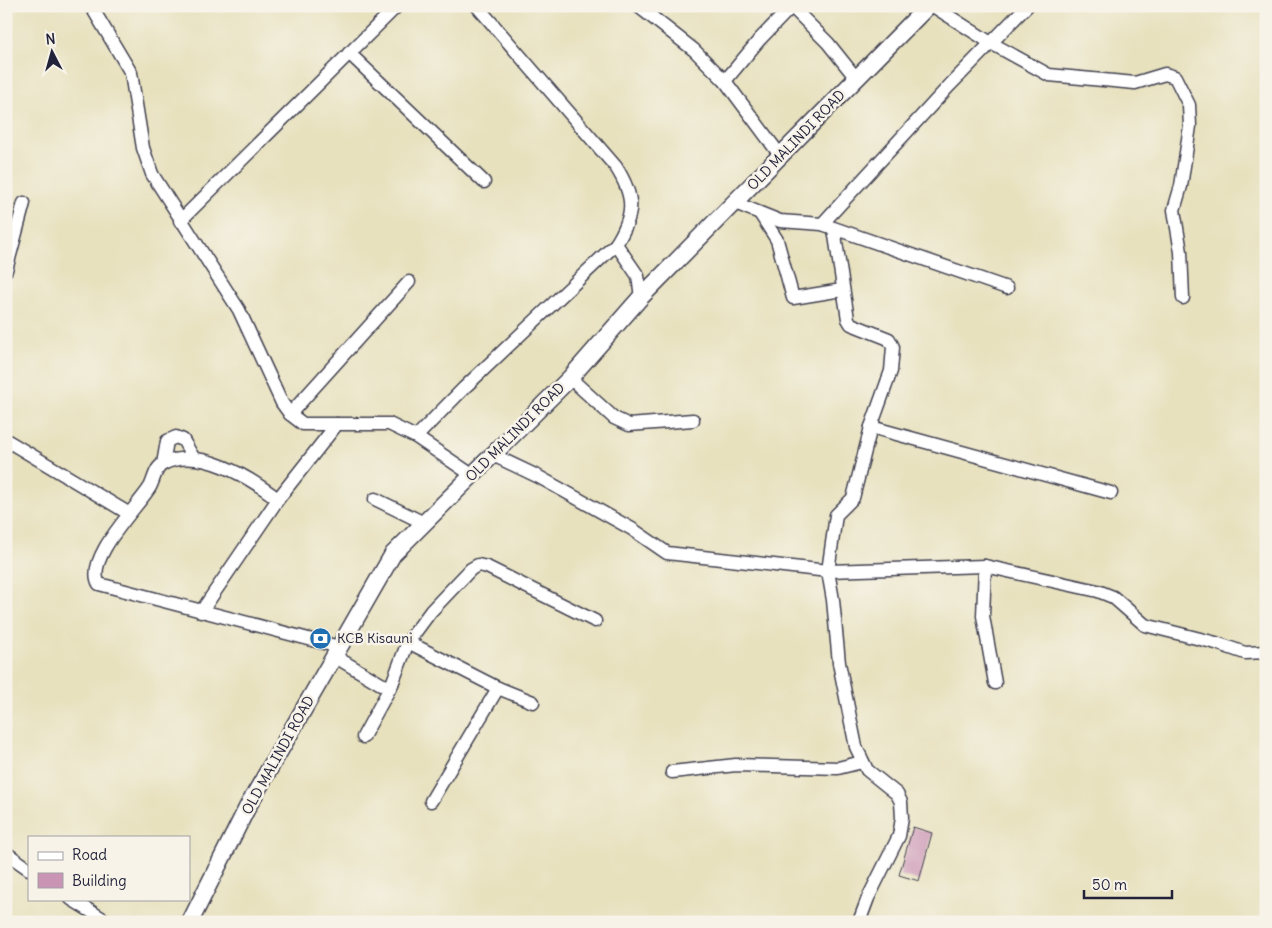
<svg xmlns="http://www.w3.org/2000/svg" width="1272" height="928" font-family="Delius,sans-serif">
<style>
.building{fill:#ca94b5}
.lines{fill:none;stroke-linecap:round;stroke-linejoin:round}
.street-casing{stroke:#403f4f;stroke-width:15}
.secondary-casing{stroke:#403f4f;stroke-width:19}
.street{stroke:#fff;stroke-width:12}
.secondary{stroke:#fff;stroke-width:16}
.labels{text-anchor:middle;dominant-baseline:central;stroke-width:5;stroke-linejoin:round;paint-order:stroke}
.street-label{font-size:14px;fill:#22223b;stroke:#f7f3e8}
.poi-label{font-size:14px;fill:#22223b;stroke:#f7f3e8;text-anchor:start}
</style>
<rect width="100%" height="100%" fill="#f7f3e8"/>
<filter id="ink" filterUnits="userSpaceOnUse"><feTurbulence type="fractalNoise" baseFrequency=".02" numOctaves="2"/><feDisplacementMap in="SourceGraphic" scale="10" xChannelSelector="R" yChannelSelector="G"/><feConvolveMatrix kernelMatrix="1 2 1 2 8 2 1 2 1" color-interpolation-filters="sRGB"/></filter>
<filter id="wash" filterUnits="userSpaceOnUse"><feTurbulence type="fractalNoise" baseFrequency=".0096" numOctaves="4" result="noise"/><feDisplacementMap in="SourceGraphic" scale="20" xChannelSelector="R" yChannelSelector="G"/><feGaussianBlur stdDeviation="1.12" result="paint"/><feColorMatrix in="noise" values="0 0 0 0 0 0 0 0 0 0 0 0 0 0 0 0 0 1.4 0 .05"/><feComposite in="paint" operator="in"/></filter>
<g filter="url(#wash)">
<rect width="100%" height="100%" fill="#e7e1be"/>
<g id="blocks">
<polygon class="building" points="913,827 932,833 919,881 899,875"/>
</g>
</g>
<g filter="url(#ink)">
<use href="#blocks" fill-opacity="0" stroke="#403f4f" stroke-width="1"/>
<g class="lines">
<defs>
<g id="street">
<polyline points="91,6 131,73 143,148 152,174 239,310 282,403 290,414 303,424 389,424 416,437 472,475"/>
<polyline points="638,6 694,50 725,81 780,155"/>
<polyline points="933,6 991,43 1049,75 1135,83 1165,74 1175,77 1189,105 1190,126 1181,186 1174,210 1181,252 1183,298"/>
<polyline points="792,7 828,43 856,78"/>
<polyline points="349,53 484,182"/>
<polyline points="725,81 760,39 792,6"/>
<polyline points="735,203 780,221 822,224 1007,288"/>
<polyline points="761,215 777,240 793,298 842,290"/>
<polyline points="180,221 397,6"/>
<polyline points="822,224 950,85 1027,6"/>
<polyline points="834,229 848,319 851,324 889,339 893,347 891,371 871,427 853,498 836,515 828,571 833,600 839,663 856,747 867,770 897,794 901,802 902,818 899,836 868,898 859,922"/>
<polyline points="616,244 638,276 641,297"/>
<polyline points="6,270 24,203"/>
<polyline points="570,378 614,418 629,425 693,420"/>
<polyline points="290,414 409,282"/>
<polyline points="871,427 1111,493"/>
<path d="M 416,437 L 464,388 L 616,244 C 635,214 635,197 616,167 L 477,6"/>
<polyline points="6,440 128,513"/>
<polyline points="493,455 539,477 632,529 667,553 828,571 985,566 1098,591 1113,597 1145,625 1216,643 1245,653 1266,652"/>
<polyline points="163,464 167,441 176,437 183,440 193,457"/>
<path d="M 278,499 C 249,477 199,446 163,464 C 155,468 154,480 150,487 C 137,508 84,559 99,584 L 339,647"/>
<polyline points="375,499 424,523"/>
<polyline points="985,566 983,616 995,683"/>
<polyline points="201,612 278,499 337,424"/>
<polyline points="408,642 498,688 533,702"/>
<polyline points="334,656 381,684 387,686 392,684 408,642 431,611 471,569 478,565 487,567 595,621"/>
<polyline points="363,737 392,684"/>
<polyline points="672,772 736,765 838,768 862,762"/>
<polyline points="431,801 498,688"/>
<polyline points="6,853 29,869"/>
<polyline points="71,899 108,922"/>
</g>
<polyline id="secondary" points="190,922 248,806 393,554 570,378 641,297 928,6"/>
</defs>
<use href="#street" class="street-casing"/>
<use href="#secondary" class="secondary-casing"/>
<use href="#street" class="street"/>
<use href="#secondary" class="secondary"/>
</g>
</g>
<defs>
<symbol id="bank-disc" viewBox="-11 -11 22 22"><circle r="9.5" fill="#1f6fb2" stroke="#f7f3e8"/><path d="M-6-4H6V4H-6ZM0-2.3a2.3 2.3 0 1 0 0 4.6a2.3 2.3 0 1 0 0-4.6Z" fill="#fff"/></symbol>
</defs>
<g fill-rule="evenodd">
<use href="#bank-disc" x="308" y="626" width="25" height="25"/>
</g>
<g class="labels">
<g class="street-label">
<text transform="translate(796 140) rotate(-46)">OLD MALINDI ROAD</text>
<text transform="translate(515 432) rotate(-45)">OLD MALINDI ROAD</text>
<text transform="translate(278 755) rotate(-61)">OLD MALINDI ROAD</text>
</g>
<g class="poi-label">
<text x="337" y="638">KCB Kisauni</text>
</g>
</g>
<rect width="1272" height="928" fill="none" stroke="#f7f3e8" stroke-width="25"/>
<rect x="28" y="836" width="162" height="65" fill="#f7f3e8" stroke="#a29fa3"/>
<rect x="38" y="852" width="25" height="8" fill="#ffffff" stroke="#a29fa3"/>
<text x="72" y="860" font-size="15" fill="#22223b">Road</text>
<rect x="38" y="873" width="25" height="15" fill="#ca94b5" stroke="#a29fa3"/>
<text x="72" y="886" font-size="15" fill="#22223b">Building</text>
<g transform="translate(52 52) rotate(354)" stroke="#f7f3e8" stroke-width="4" paint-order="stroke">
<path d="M0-4L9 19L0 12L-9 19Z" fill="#22223b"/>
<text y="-8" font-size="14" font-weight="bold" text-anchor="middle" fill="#22223b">N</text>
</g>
<path d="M1084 890v8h88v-8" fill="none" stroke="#22223b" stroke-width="2.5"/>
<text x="1092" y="890" font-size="15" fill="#22223b" stroke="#f7f3e8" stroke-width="4" paint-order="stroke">50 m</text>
</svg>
